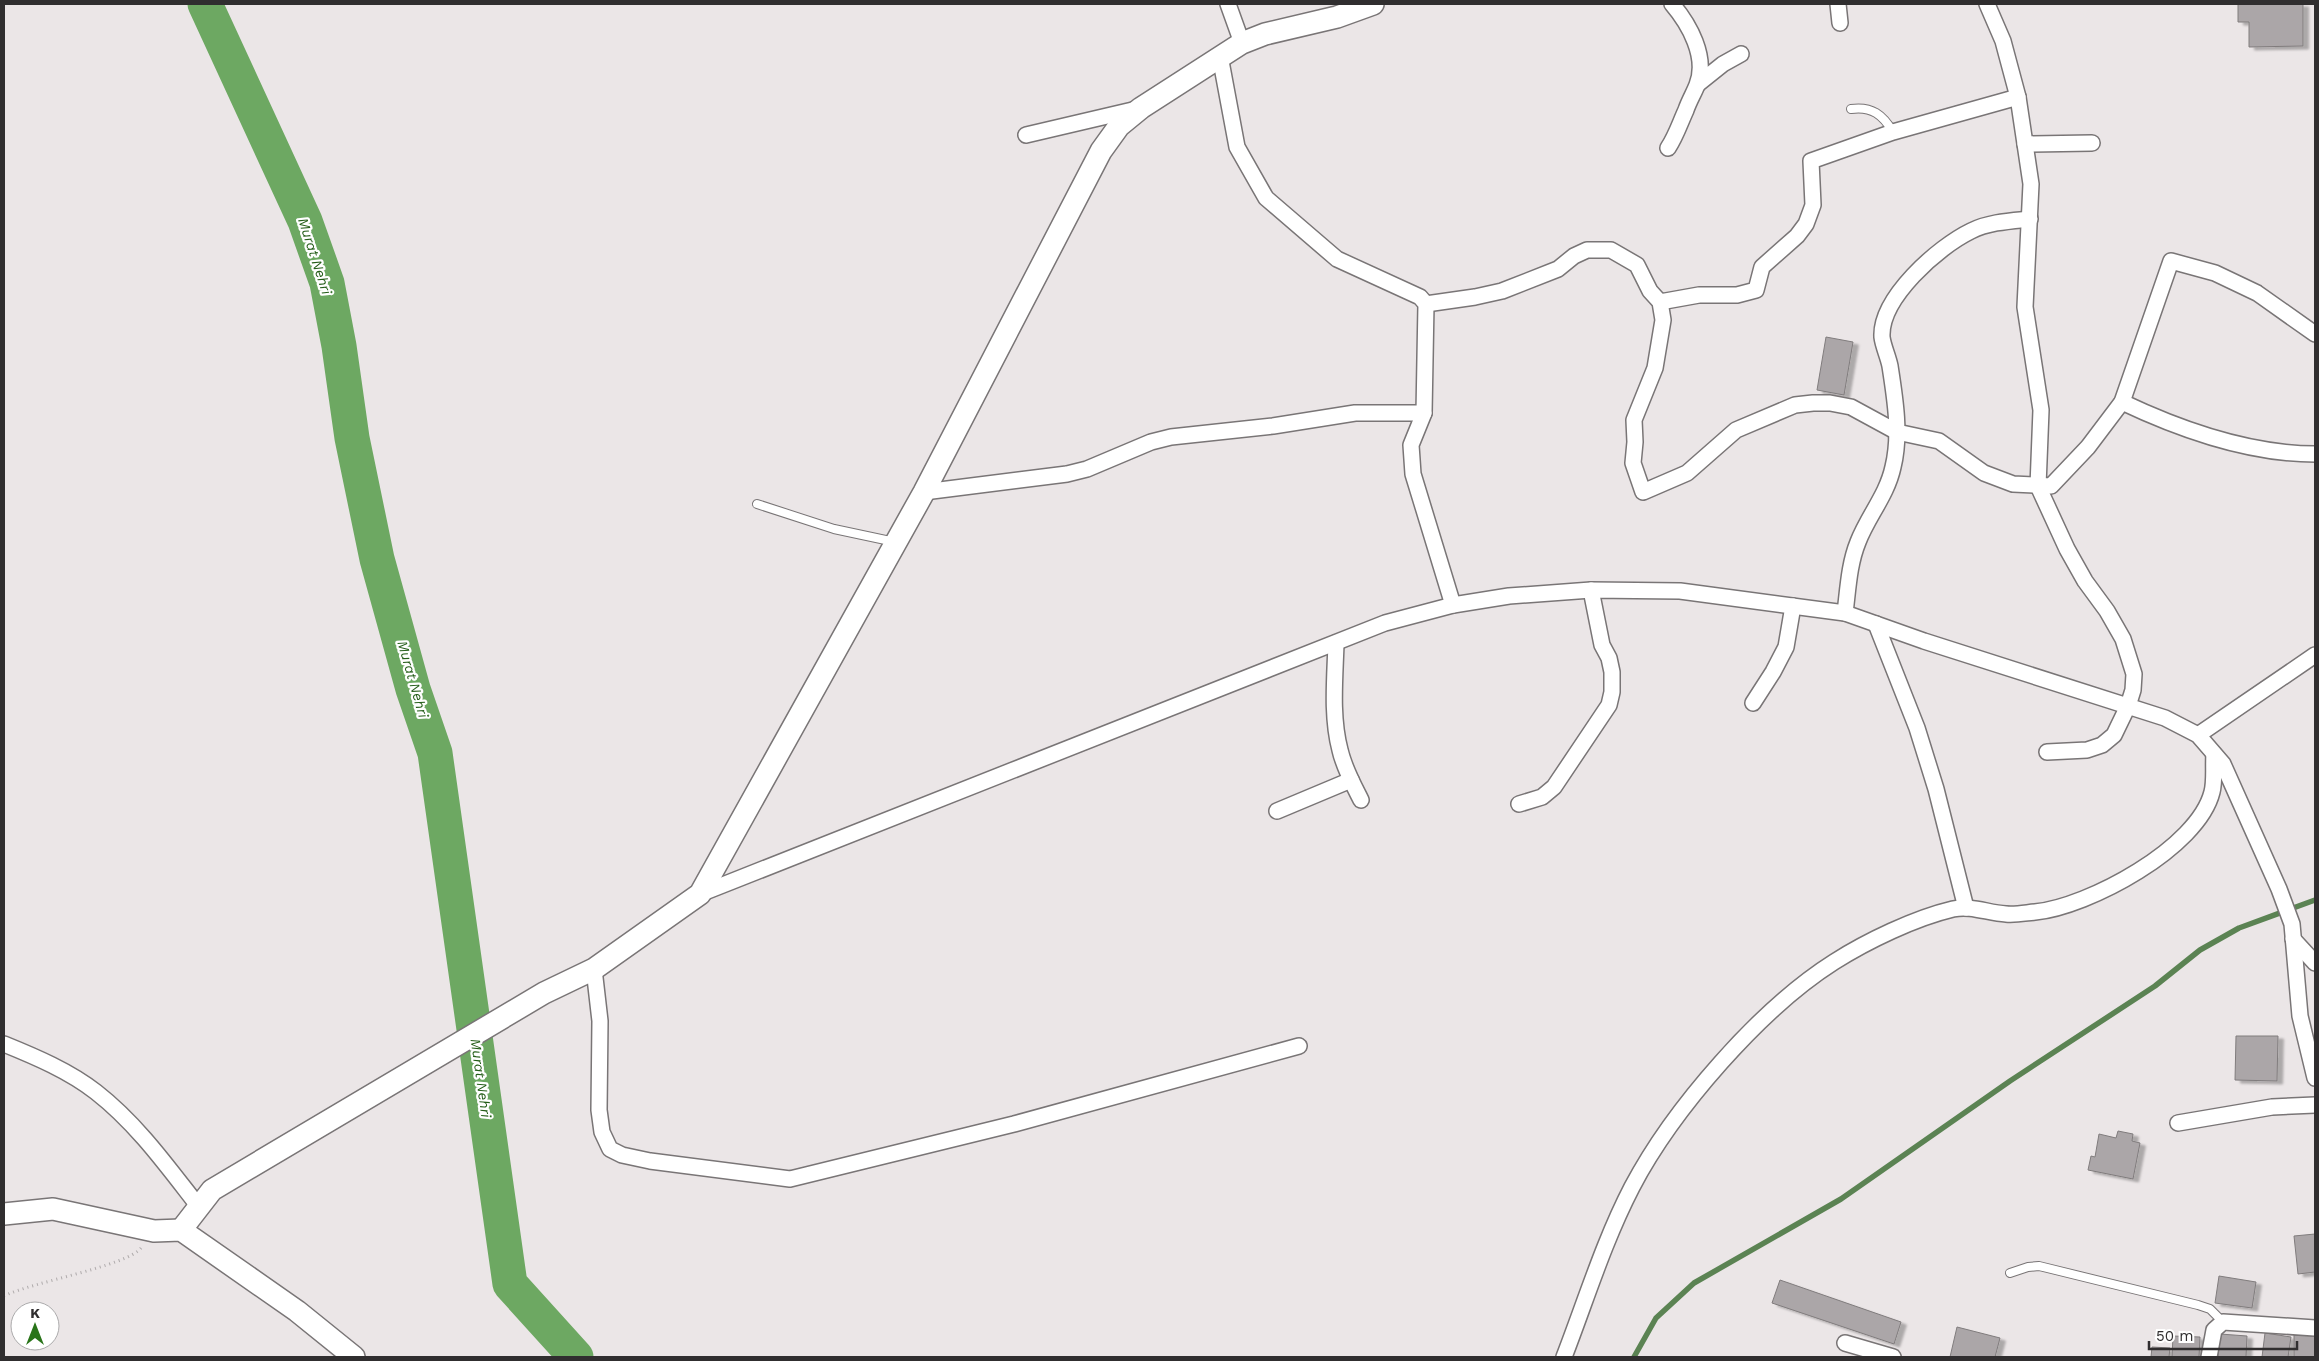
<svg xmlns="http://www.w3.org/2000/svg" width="2319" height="1361" font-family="'Work Sans',sans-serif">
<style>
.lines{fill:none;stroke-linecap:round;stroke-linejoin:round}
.stream{stroke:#5b8353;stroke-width:5.5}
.river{stroke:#6da862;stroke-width:35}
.building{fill:#aba6a8;stroke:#807c7d;filter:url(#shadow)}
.lane-casing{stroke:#797576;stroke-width:10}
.street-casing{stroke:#797576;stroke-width:18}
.secondary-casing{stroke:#797576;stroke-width:24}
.path{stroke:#afabac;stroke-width:3;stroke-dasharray:1 4;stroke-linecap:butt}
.lane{stroke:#fff;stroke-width:8}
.street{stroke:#fff;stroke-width:15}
.secondary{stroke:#fff;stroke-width:21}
.labels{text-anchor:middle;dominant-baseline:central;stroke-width:4.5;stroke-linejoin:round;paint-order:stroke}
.water-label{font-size:14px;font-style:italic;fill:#245d18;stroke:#fff}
</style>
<defs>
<filter id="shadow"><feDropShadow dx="5.5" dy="3" stdDeviation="1" flood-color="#0004"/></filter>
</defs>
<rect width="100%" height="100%" fill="#ebe6e7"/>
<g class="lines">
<polyline class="stream" points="1634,1357 1656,1318 1694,1283 1841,1199 2010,1081 2155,986 2200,950 2239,928 2315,900"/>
<polyline class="river" points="205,4 305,221 327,283 339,346 352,438 377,559 413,689 435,753 510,1284 576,1357"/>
</g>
<g class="building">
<polygon points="2238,4 2303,4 2303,46 2249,47 2249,22 2238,22"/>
<polygon points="1826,337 1853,342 1844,395 1817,390"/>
<polygon points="2236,1036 2278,1036 2277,1081 2235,1080"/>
<polygon points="2118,1131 2133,1134 2132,1141 2140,1143 2133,1179 2088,1170 2091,1156 2095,1157 2099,1134 2116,1138"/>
<polygon points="2315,1234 2315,1272 2298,1274 2294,1236"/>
<polygon points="2219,1276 2256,1282 2252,1308 2215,1303"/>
<polygon points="1780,1280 1901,1322 1894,1344 1772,1303"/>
<polygon points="1957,1327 2000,1338 1995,1357 1950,1357"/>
<polygon points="2265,1333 2291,1337 2288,1357 2262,1357"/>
<polygon points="2220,1334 2247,1336 2246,1357 2218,1357"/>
<polygon points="2294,1335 2315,1336 2315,1357 2294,1357"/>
<polygon points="2173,1336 2200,1337 2199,1357 2172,1357"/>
<polygon points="2152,1347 2170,1348 2169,1357 2151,1357"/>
</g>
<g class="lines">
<defs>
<g id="lane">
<path d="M 1851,109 C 1872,106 1883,115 1893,132"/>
<polyline points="757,504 834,529 895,542"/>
<polyline points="2010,1273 2028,1267 2039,1266 2198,1305 2210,1309 2223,1322"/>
</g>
<g id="street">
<polyline points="1228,4 1242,43"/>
<polyline points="1838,4 1840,23"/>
<polyline points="1987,4 2003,41 2018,97 2031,184 2025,307 2041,410 2038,486 2067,549 2085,581 2107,611 2123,639 2134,674 2133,690 2128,706 2114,735 2102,745 2087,750 2047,752"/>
<polyline points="1220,56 1237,147 1266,198 1337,259 1420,297 1426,304 1424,413 1411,445 1413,474 1453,605"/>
<polyline points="1698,84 1723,64 1741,54"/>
<polyline points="1026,135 1137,109"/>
<polyline points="2025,144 2092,143"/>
<path d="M 1668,148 C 1676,136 1680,123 1686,110 C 1689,101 1694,93 1697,85 C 1708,57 1689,24 1672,4"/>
<polyline points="1660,302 1699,295 1737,295 1756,290 1762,267 1797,236 1806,224 1813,205 1811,161 1893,132 2018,97"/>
<polyline points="1426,304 1475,297 1502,291 1558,269 1574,256 1587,250 1611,250 1637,265 1650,291 1660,302 1663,320 1655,368 1634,420 1635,442 1633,463 1643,492 1687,473 1736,430 1795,405 1813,403 1830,403 1851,407 1897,432 1939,441 1984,473 2013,484 2051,486 2088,447 2122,402 2171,261 2215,273 2257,293 2315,334"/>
<path d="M 2122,402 C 2181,430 2249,454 2315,454"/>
<polyline points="924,492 1067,474 1087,469 1151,442 1171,437 1273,426 1355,413 1424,413"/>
<path d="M 1845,613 C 1848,589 1849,564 1858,542 C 1868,516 1887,495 1893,467 C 1901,435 1895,398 1890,366 C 1888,356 1883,346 1882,337 C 1880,298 1938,247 1971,231 C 1989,222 2010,221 2030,219"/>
<polyline points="1876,624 1917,728 1936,789 1966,908"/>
<path d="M 1336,643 C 1335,678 1331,716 1340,750 C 1344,768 1353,784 1361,800"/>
<polyline points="1753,703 1773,672 1786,647 1793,606"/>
<polyline points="2198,735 2315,655"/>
<polyline points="1519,804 1542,797 1554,787 1609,705 1612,692 1612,672 1609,658 1602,645 1591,590"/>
<polyline points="1277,811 1351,780"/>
<polyline points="700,894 1385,623 1453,605 1509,596 1591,590 1680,591 1845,613 1924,641 2165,718 2198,735 2223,764 2279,889 2292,924 2300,1016 2315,1078"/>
<polyline points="2293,939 2315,963"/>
<polyline points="594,969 600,1021 599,1110 602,1132 610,1149 622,1155 650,1161 790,1179 1014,1124 1299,1046"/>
<path d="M 4,1044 C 36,1057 69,1071 96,1092 C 137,1124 167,1166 199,1207"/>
<polyline points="2178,1123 2272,1107 2315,1105"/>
<polyline points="1845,1343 1893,1357"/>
<path d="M 1564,1357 C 1586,1300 1604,1241 1632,1187 C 1673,1109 1760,1009 1834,962 C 1867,941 1915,918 1953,909 C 1971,905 1988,913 2006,914 C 2015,915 2025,913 2035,912 C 2088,907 2198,848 2212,792 C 2215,781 2213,766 2214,754"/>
<polyline points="2209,1357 2214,1330 2223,1322 2315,1328"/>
</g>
<g id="secondary">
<polyline points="4,1214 53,1209 154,1231 181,1230 297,1311 354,1357"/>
<polyline points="181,1230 212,1190 544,993 594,969 700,894 924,492 1101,151 1119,126 1141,108 1242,43 1265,34 1337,17 1373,4"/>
</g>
</defs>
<use href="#lane" class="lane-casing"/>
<use href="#street" class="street-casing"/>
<use href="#secondary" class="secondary-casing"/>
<path class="path" d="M 4,1296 C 32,1282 127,1266 141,1248"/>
<use href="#lane" class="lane"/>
<use href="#street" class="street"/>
<use href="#secondary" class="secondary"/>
</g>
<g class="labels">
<g class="water-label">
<text transform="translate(315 256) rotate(72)">Murat Nehri</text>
<text transform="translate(413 679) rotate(74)">Murat Nehri</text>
<text transform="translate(481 1078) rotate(82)">Murat Nehri</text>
</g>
</g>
<rect width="2319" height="1361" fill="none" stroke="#302e2f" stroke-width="10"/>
<g transform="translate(35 1326)"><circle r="24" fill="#ffffff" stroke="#acabac"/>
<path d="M0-4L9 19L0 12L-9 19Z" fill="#297419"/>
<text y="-8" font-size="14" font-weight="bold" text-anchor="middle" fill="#302e2f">K</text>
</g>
<path d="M2149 1341v8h148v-8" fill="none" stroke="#302e2f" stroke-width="2.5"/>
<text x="2156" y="1341" font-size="15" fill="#302e2f" stroke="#ffffff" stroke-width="4" paint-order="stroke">50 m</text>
</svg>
